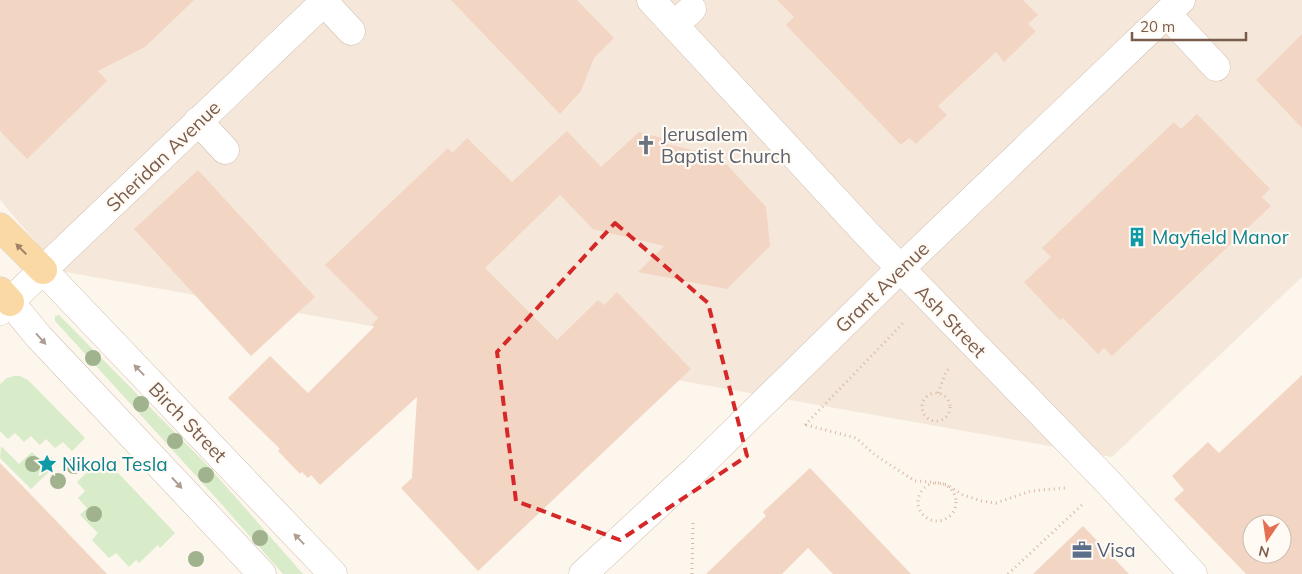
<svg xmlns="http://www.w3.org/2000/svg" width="1302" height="574" font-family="Mulish,sans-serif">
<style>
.residential{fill:#f5e8da}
.green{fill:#d8ecc9}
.building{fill:#f3d5c3;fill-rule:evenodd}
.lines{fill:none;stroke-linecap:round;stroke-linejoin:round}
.minor-casing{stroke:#d1beb0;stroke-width:29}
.major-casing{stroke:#dad1cd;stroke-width:29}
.path{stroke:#d9b8a5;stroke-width:3;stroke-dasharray:1 4;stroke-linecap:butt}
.minor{stroke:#fff;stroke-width:28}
.major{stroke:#fbd9a5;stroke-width:28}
.tree{fill:#a0b28e}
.oneway{fill:#a18267}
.oneway2{fill:#af9d94}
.marked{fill:none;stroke:#d62828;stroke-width:4;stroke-dasharray:10 6;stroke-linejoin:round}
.labels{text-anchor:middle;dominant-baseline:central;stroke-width:4.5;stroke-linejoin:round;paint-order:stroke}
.worship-label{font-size:19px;fill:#5b616d;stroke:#fffaf3;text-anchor:start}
.street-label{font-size:19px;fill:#7a5c4d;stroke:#fffaf3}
.culture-label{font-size:19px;fill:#0d838f;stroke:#fffaf3;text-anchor:start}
.service-label{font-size:19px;fill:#4e5e75;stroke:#fffaf3;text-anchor:start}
</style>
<rect width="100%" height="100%" fill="#fdf6ec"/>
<polygon class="residential" points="0,0 1302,0 1302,277 1112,457 60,271 0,200"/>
<g class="green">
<polygon points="59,315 208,466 303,574 283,574 217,499 66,333 55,321 55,316"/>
<polygon points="14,376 20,376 28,380 85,438 72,451 63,442 55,448 46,439 40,445 31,436 24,442 15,433 8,439 0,431 0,384 7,378"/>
<polygon points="1,446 19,464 32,452 41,461 48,454 57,464 31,489 0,458"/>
<polygon points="103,457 175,533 160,548 158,545 139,563 136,560 129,567 116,553 109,558 92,540 98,533 80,515 87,508 78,498 85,491 77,482"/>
</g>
<g class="building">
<polygon points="0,0 194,0 145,47 98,71 107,81 27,159 0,131"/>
<polygon points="451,0 577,0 614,38 594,58 581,91 560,114"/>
<polygon points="777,0 1023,0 1038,15 1028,24 1036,31 1004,62 996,52 938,106 947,115 916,144 909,138 901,145 786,25 794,17"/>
<polygon points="1302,34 1302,128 1256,80"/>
<polygon points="1197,114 1270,189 1262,197 1271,206 1112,356 1104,348 1098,354 1063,318 1060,320 1024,282 1051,257 1042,248 1174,122 1181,129"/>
<polygon points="567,131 601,167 639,132 662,138 667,144 719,156 766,207 770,246 727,289 638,272 664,246 593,229 560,195 485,268 557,340 598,300 604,305 617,292 691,369 478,571 401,488 412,478 417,397 320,485 311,475 308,478 302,472 300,474 278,451 280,449 228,398 270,356 308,393 374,327 372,325 378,318 325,265 448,148 452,153 467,138 512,182"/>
<polygon points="198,170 315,297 251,356 134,229"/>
<path d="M 1302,375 L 1302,574 L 1246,574 L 1174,499 L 1184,490 L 1172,476 L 1208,442 L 1219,453 ZM 1252,524 L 1282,524 L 1282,554 L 1252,554 Z"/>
<polygon points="0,463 38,502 107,574 0,574"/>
<polygon points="810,468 911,574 833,574 808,548 782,574 706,574 766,516 763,512"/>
<polygon points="1083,526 1129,574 1033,574"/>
</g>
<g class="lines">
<defs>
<g id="minor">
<polyline points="322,0 351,31"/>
<polyline points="651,0 868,235 1107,481 1193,574"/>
<polyline points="1167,14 1216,67"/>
<polyline points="674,25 692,9"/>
<polyline points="198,121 225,150"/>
<polyline points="43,270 333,574"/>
<polyline points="10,302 39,337 262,574"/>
<polyline points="0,311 326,0"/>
<polyline points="583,574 694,471 900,269 1181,0"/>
</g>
<g id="major">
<polyline points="0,227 43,270"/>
<polyline points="0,291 10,302"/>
</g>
</defs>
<use href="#minor" class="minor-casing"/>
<use href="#major" class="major-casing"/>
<g class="path">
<polyline points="938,393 946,372 950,367"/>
<circle cx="936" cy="407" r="14"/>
<polyline points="805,425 905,321"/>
<polyline points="806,425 856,438 875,455 915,481 932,482 947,485 963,495 982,501 996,503 1031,491 1065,488"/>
<circle cx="937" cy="502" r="19"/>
<polyline points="692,574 693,520"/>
<polyline points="1008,574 1083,504"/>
</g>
<use href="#minor" class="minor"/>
<use href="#major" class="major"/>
</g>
<g class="tree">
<circle cx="93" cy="358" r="8"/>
<circle cx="141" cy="404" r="8"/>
<circle cx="175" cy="441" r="8"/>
<circle cx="33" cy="464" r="8"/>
<circle cx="74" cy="466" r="8"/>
<circle cx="206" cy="475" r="8"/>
<circle cx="58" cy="481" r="8"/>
<circle cx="94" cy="514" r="8"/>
<circle cx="260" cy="538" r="8"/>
<circle cx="196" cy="559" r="8"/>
</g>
<defs><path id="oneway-solid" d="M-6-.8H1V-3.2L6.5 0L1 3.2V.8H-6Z" transform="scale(1.25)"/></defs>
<use class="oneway" href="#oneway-solid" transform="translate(21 249) rotate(-135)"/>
<g class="oneway2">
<use href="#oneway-solid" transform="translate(41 339) rotate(48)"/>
<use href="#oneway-solid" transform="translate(139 370) rotate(-134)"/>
<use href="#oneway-solid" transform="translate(177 483) rotate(47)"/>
<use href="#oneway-solid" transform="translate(299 539) rotate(-134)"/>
</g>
<path class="marked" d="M 615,223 L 708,303 L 747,456 L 620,540 L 516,501 L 497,352 Z"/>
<defs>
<symbol id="church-bare" viewBox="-9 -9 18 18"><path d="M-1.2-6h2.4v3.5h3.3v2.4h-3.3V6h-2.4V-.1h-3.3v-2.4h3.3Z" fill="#6b7280" stroke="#fffaf3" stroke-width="2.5" paint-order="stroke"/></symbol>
<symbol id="building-bare" viewBox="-9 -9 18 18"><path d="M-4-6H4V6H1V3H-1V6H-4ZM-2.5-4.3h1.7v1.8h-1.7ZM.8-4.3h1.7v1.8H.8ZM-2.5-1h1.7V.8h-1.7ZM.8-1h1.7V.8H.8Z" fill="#0f9aa8" stroke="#fffaf3" stroke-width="2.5" paint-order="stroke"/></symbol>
<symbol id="sight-bare" viewBox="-9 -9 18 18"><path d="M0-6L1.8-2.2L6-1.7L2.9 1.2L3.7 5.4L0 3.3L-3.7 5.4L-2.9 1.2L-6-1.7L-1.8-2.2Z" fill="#0f9aa8" stroke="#fffaf3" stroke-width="2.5" paint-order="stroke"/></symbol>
<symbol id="office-bare" viewBox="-9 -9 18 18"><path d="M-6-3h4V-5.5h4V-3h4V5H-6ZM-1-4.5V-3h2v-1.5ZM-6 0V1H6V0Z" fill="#5c6f8a" stroke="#fffaf3" stroke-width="2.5" paint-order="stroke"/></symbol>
</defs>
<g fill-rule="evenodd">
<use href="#church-bare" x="632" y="131" width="28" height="28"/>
<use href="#building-bare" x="1123" y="223" width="28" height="28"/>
<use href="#sight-bare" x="33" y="450" width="28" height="28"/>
<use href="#office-bare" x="1068" y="536" width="28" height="28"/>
</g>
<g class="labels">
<g class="worship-label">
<text x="661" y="134">Jerusalem<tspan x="661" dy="22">Baptist Church</tspan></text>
</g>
<g class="street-label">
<text transform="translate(163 156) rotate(-44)">Sheridan Avenue</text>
<text transform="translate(882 287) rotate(-44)">Grant Avenue</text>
<text transform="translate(951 321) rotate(46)">Ash Street</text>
<text transform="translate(188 422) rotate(46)">Birch Street</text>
</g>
<g class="culture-label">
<text x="1152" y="237">Mayfield Manor</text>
<text x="62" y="464">Nikola Tesla</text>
</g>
<g class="service-label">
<text x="1097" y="550">Visa</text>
</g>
</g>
<g transform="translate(1267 539) rotate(193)"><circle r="24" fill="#fffaf3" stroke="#cabbb1"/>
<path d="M0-4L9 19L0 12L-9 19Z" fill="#e76f51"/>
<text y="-8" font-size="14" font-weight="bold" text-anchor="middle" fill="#7a5c4d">N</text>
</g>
<path d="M1132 32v8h114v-8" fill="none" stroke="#7a5c4d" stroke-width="2.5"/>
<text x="1140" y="32" font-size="15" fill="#7a5c4d" stroke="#fffaf3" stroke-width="4" paint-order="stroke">20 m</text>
</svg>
